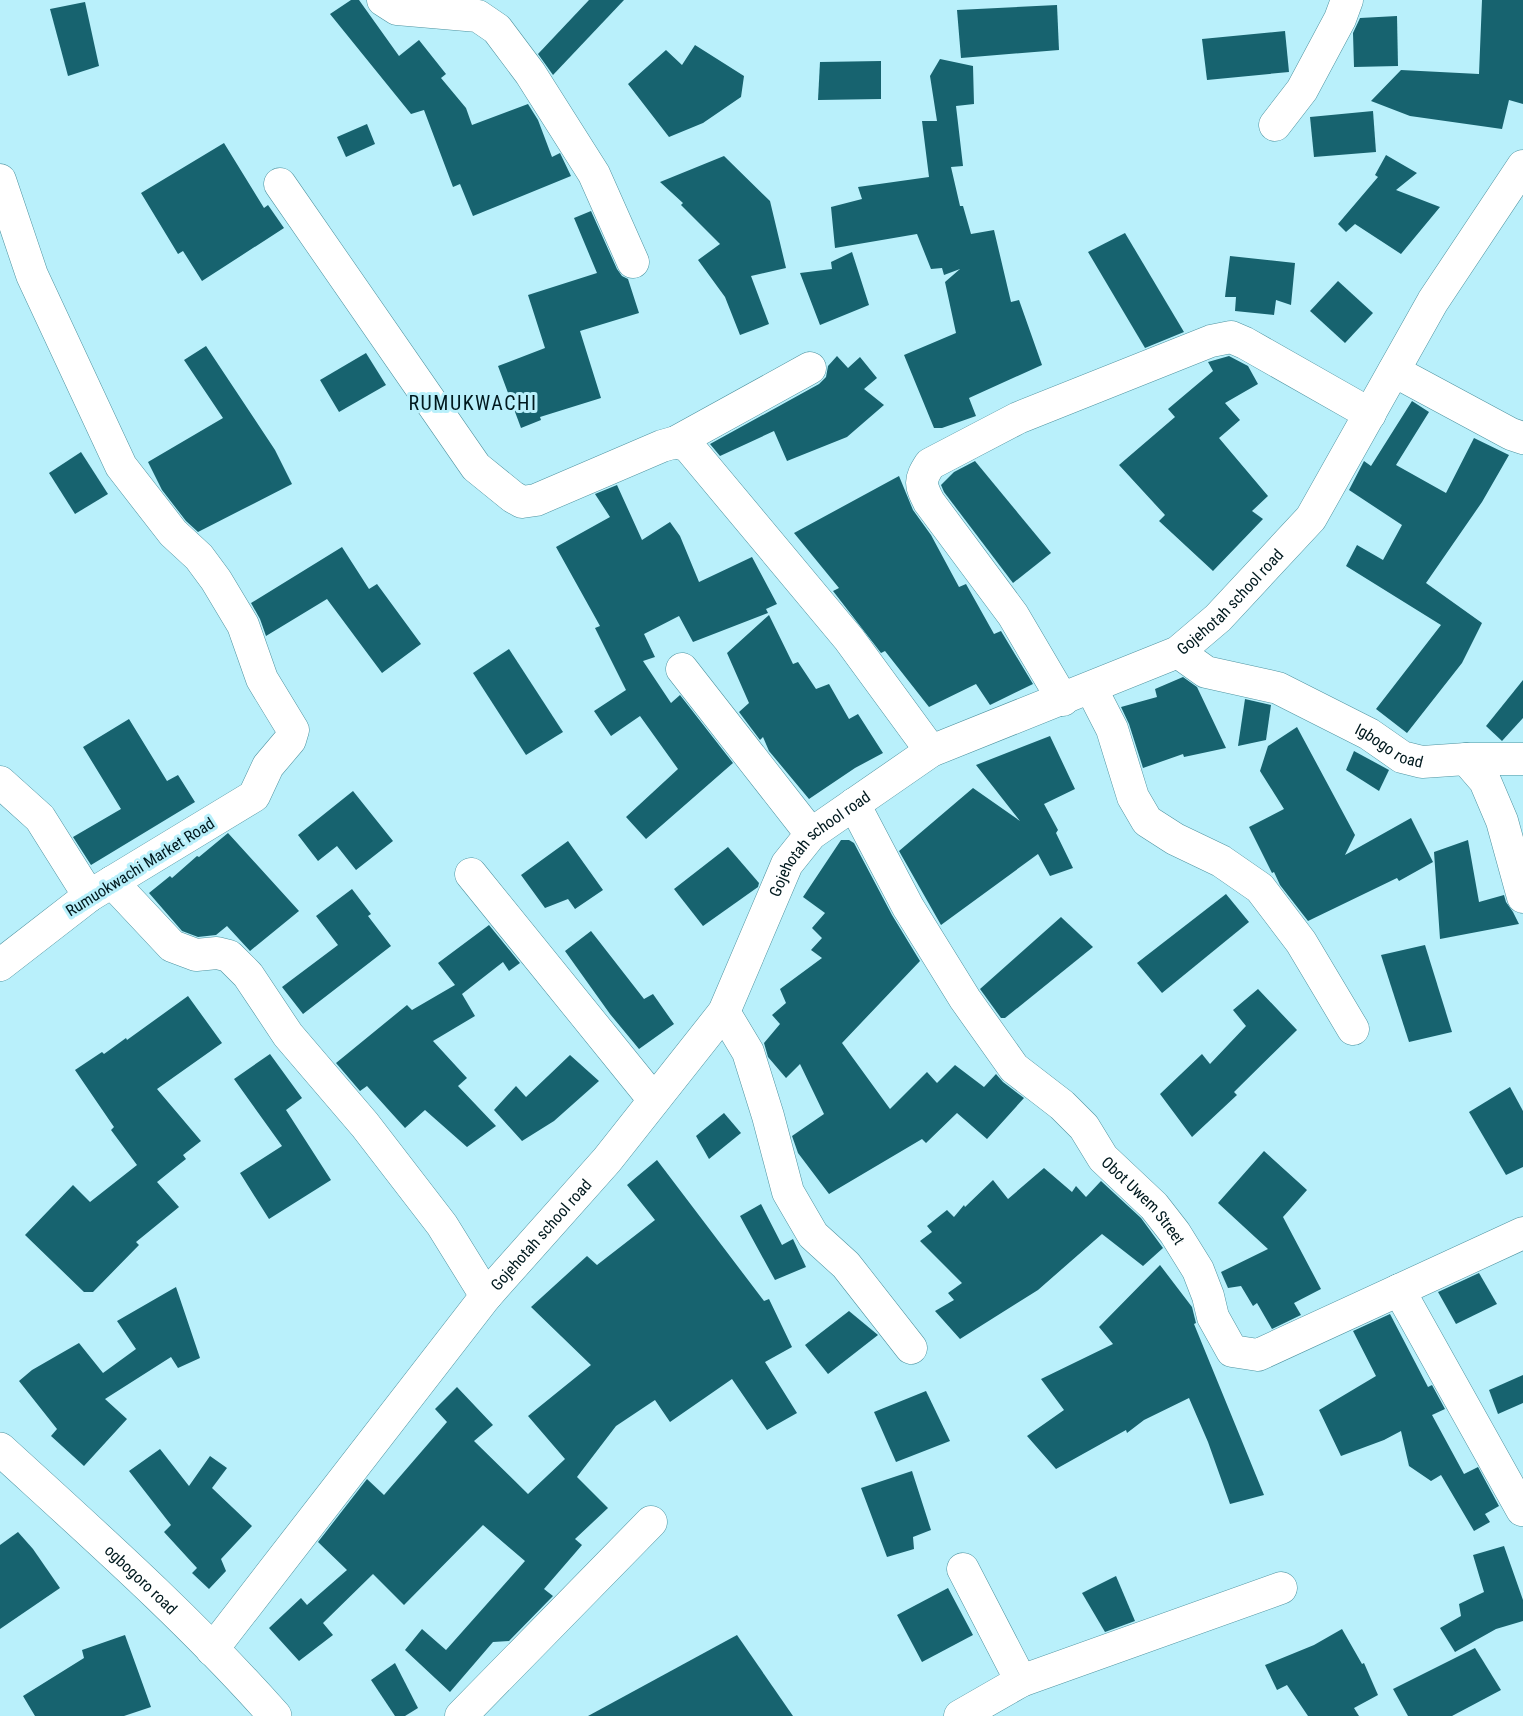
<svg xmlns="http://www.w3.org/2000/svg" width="1523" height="1716" font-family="'Roboto Condensed',sans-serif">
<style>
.building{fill:#17636f}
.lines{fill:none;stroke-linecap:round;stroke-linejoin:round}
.street-casing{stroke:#4e93a0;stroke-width:33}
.secondary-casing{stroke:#4e93a0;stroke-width:34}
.street{stroke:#fff;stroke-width:32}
.secondary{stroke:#fff;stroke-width:33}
.labels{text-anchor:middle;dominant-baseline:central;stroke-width:6;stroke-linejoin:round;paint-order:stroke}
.street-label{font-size:16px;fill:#00191e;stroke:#b9f0fb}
.quarter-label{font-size:20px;letter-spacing:1.5px;fill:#00191e;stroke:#b9f0fb}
</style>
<rect width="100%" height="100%" fill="#b9f0fb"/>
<g class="building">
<polygon points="351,0 359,0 399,56 419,40 446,74 441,78 466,108 472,125 528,104 538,120 552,157 560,153 571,176 473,216 460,184 453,187 424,110 411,114 330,14"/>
<polygon points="589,0 624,0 553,75 538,54"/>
<polygon points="1482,0 1523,0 1523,104 1509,100 1502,129 1410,116 1371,101 1401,70 1479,74"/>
<polygon points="85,2 99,66 68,76 50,9"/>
<polygon points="1057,5 1059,50 961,58 957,10"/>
<polygon points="1397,16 1398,66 1354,67 1353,33 1360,18"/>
<polygon points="1285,31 1289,72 1207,80 1202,39"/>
<polygon points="695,45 744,76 741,97 703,123 669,137 628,84 666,50 682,65"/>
<polygon points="940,59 973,66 974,104 956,106 963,166 951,167 960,206 963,206 971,234 994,230 1011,302 1019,300 1042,365 969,398 976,416 942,428 934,428 904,355 956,333 945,282 960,269 944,275 942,268 931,269 917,234 835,248 831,207 862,199 858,187 929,177 922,121 937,121 930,76"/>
<polygon points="881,61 881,99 818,100 820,62"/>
<polygon points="1373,111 1376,152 1314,157 1310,117"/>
<polygon points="367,124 375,144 346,157 337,137"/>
<polygon points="224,143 264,208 268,205 284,228 202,281 183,251 178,254 141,193"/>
<polygon points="1386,155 1417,173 1396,190 1440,207 1401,254 1355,224 1346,232 1338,224 1378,177 1375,175"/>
<polygon points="724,156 770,201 786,268 751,276 769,324 740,335 725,297 698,260 720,244 681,205 683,203 660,182"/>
<polygon points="591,211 617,269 622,276 628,279 639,313 580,331 601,398 540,417 541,420 521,428 498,366 545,348 528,295 597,273 574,218"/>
<polygon points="1125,233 1184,332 1145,348 1088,252"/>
<polygon points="852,252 869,305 820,325 800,273 832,269 831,262"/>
<polygon points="1230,256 1295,263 1291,305 1276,300 1274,315 1235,311 1236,297 1225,297"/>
<polygon points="1338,281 1373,313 1345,343 1310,311"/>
<polygon points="206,346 275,450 292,484 198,532 186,521 162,490 148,462 223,418 184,360"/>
<polygon points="366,353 386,385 339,412 320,380"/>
<polygon points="837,356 848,368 860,357 877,378 864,389 884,405 847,437 787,461 774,431 720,456 710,444 819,384 826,377 828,366"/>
<polygon points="1229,356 1248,366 1258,384 1225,403 1240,420 1219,438 1268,496 1252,511 1263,519 1213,571 1159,521 1165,515 1119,465 1175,417 1168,409 1213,371 1208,362"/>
<polygon points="1412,401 1429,412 1396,465 1446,493 1474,438 1509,455 1482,502 1426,583 1482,623 1462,663 1407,733 1376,709 1441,625 1346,566 1357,545 1383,560 1402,525 1349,490 1364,461 1371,466"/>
<polygon points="81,452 108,494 75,514 49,473"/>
<polygon points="975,461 1051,553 1013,583 944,492 941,485 954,472"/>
<polygon points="899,476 913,510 931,535 959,587 966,584 994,634 1001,631 1033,684 990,705 976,684 929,707 885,651 881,653 833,591 839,588 794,533"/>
<polygon points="617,485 642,540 670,522 680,536 699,582 752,557 777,604 766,609 768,613 693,642 679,616 644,634 655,657 643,661 671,703 680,695 733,763 646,839 626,817 678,769 640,716 611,736 594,711 626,690 595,628 600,626 556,547 610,517 595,494"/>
<polygon points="342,547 369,589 377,584 421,644 382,673 327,599 266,636 260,619 251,603"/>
<polygon points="769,615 793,664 798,662 816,689 829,684 849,719 858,714 883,753 855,768 809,799 769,751 763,737 760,740 739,712 749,703 727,653"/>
<polygon points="509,649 563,732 526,755 473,673"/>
<polygon points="1183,677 1197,687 1226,748 1184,757 1183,754 1143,768 1129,724 1121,707 1157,697 1155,689"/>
<polygon points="1523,680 1523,718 1502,741 1486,726"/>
<polygon points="1245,699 1271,705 1266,740 1238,746"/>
<polygon points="129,719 167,781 178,775 195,802 91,865 73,837 121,809 83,747"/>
<polygon points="1297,727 1355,835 1345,855 1411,818 1433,862 1399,881 1397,878 1308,921 1280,885 1274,872 1272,873 1249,827 1284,809 1260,771 1268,746"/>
<polygon points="1050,736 1075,789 1044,804 1058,830 1056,833 1073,868 1050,876 1038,854 941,925 899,851 973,788 1020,821 976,765"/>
<polygon points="1354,751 1389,770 1379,791 1346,770"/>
<polygon points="353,791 393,841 356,870 337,846 318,861 298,835"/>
<polygon points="228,833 299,911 250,951 227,926 216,935 198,937 182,931 149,893 170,876 172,878 197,856 199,857"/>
<polygon points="841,840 849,840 854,843 892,915 920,961 842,1043 890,1109 927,1072 937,1083 955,1065 984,1087 996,1074 1003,1082 1024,1098 987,1139 957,1113 926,1143 922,1139 829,1194 798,1153 792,1136 824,1114 800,1064 786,1078 768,1057 764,1043 780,1024 772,1015 786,1003 780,989 822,958 811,950 822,938 812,928 825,913 803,897"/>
<polygon points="1468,840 1479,902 1504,895 1506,902 1513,912 1519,924 1440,939 1434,852"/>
<polygon points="568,841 603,890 575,909 568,899 545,908 521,875"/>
<polygon points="728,847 759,883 758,887 703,926 674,889"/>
<polygon points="352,889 371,914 368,916 391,946 303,1014 282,987 338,945 316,916"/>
<polygon points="1226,894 1249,922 1162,993 1137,963"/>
<polygon points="1061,917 1093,947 1005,1018 1001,1018 980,989"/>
<polygon points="489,925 520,963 509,971 503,962 462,994 475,1016 433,1041 467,1078 458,1086 496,1126 467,1147 425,1110 405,1128 367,1086 360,1091 336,1063 407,1005 412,1010 455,985 438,963"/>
<polygon points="591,931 644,999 653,994 674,1024 639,1049 610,1014 565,951"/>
<polygon points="1425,945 1452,1032 1409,1042 1381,955"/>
<polygon points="1258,989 1297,1030 1234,1092 1237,1095 1192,1137 1160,1094 1202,1054 1210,1064 1246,1026 1233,1010"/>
<polygon points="188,996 222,1043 157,1089 201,1141 183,1155 186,1159 157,1182 179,1207 136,1242 139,1245 93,1292 84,1292 25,1235 73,1185 90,1202 137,1165 111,1130 114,1127 75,1070 102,1052 104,1054 126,1038 127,1040"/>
<polygon points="270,1054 302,1098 286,1110 331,1180 269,1219 240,1173 282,1146 234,1079"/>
<polygon points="570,1055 599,1081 554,1121 522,1141 494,1110 516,1086 526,1097"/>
<polygon points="1510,1087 1523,1111 1523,1167 1506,1175 1469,1112"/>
<polygon points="724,1113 741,1133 709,1159 696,1136"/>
<polygon points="1264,1151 1307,1190 1283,1217 1321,1289 1294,1303 1301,1315 1272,1329 1257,1303 1253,1306 1241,1286 1228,1288 1221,1272 1268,1249 1218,1203"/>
<polygon points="657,1160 764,1301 769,1299 792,1347 765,1362 797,1413 767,1430 732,1379 670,1422 655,1400 616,1426 577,1477 608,1508 575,1539 582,1545 544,1589 553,1596 509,1641 493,1642 450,1692 405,1650 422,1629 446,1650 525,1561 483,1525 404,1605 373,1574 323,1623 333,1635 299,1661 269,1628 301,1598 307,1605 347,1570 318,1542 367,1479 384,1495 447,1422 435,1409 457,1387 493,1425 474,1441 528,1494 565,1459 528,1416 591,1365 531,1307 587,1256 597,1265 655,1220 627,1185"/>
<polygon points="1044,1168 1072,1192 1076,1186 1086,1197 1101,1181 1141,1218 1163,1248 1143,1266 1102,1234 1038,1290 960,1339 935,1311 954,1300 948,1293 962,1283 920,1241 932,1232 927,1226 947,1210 954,1217 964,1205 965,1207 993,1180 1008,1199"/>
<polygon points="761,1204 782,1245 793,1239 806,1267 775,1280 740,1216"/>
<polygon points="1160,1265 1192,1307 1196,1323 1194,1324 1264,1495 1230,1504 1208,1442 1189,1398 1144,1420 1127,1433 1126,1430 1056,1469 1027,1436 1064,1410 1041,1379 1113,1344 1099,1327"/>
<polygon points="1479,1273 1497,1304 1456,1324 1438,1292"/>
<polygon points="176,1287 200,1358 178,1368 171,1357 105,1399 127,1419 84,1466 51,1436 57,1429 19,1381 32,1370 79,1343 103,1373 136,1349 117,1321"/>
<polygon points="849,1311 878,1335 828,1374 805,1345"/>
<polygon points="1390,1314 1428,1387 1432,1385 1445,1409 1432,1415 1464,1474 1478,1467 1499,1506 1485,1514 1490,1522 1474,1531 1441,1475 1431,1481 1409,1466 1401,1431 1384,1440 1341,1456 1319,1410 1376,1376 1353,1331"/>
<polygon points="1523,1375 1523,1403 1498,1414 1489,1390"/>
<polygon points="926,1391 950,1441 896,1462 874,1412"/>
<polygon points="160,1449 189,1486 210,1456 227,1468 212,1488 252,1526 221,1559 226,1571 209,1589 192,1573 197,1568 164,1532 171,1525 129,1471"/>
<polygon points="912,1471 931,1530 913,1537 914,1549 887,1557 861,1488"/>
<polygon points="18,1532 33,1549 60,1588 0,1629 0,1545"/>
<polygon points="1504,1546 1523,1600 1523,1621 1496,1629 1455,1652 1440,1628 1461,1616 1459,1604 1484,1592 1473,1555"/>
<polygon points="1116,1576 1135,1621 1105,1632 1082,1593"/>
<polygon points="948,1588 973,1635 922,1662 897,1615"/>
<polygon points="1342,1629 1362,1664 1364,1663 1378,1695 1354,1708 1359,1716 1308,1716 1287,1685 1277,1690 1265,1665 1314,1645"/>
<polygon points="125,1635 151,1707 124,1716 35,1716 23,1696 84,1658 82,1650"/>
<polygon points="737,1635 793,1716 588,1716"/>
<polygon points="1475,1648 1501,1690 1452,1716 1408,1716 1393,1689"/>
<polygon points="395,1663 418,1708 405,1716 395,1716 371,1680"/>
</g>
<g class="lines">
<defs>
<g id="street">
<polyline points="383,0 397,9 478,16 497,29 530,73 594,174 633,262"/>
<polyline points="1275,125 1302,90 1340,19 1347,0"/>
<polyline points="0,180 32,275 121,466 173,533 199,557 216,580 243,625 262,679 293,730 290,740 268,766 254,796 89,896 0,965"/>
<polyline points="280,184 476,467 513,497 522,502 536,500 662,446 676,442 810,368"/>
<polyline points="1394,371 1511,434 1523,438"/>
<polyline points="676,442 688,446 849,639 931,751"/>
<path id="s1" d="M 1178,652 L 1206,672 L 1278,688 L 1369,734 L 1402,757 L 1422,762 L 1466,759 L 1523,759"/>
<polyline points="682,669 811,834"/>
<polyline points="1091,688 1112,729 1133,797 1147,821 1175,839 1221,861 1260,888 1301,942 1353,1029"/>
<path d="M 1063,700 L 1013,615 L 929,502 C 920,484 919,481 930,464 L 1018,418 L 1211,341 L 1231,337 L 1245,343 L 1370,414"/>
<polyline points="1466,759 1485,781 1502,821 1523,897"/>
<polyline points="0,782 40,818 89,896"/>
<path id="s2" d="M 854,804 L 908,907 L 965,999 L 1014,1068 L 1062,1105 L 1084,1127 L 1103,1158 L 1154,1206 L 1175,1233 L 1198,1270 L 1208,1296 L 1213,1317 L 1232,1351 L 1258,1355 L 1523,1233"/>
<polyline points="471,874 654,1100"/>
<polyline points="112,882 172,946 196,955 217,953 229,956 248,975 288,1035 365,1125 442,1225 486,1296"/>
<polyline points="724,1012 748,1052 768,1116 788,1192 813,1235 846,1265 911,1348"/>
<polyline points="1399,1290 1522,1510"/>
<polyline points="963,1569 1021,1681"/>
<path id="s3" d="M 212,1650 L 486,1296 L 607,1160 L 724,1012 L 787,864 L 811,834 L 931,751 L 1178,652 L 1218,618 L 1311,518 L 1433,301 L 1523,166"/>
<polyline points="461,1716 651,1522"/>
<polyline points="960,1716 1021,1681 1281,1588"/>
</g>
<g id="secondary">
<path id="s4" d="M 0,1449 C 94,1535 190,1620 275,1716"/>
</g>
</defs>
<use href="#street" class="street-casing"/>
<use href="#secondary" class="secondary-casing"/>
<use href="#street" class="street"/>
<use href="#secondary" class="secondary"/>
</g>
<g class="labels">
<g class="street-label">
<text stroke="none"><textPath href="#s3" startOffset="1502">Gojehotah school road</textPath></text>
<text stroke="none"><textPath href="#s1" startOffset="234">Igbogo road</textPath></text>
<text stroke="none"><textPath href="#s3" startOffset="1016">Gojehotah school road</textPath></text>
<text transform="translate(140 867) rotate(-32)">Rumuokwachi Market Road</text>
<text stroke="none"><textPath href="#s2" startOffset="496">Obot Uwem Street</textPath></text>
<text stroke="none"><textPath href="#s3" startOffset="530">Gojehotah school road</textPath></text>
<text stroke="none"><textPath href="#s4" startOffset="192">ogbogoro road</textPath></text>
</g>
<g class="quarter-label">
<text x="473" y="403">RUMUKWACHI</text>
</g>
</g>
</svg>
